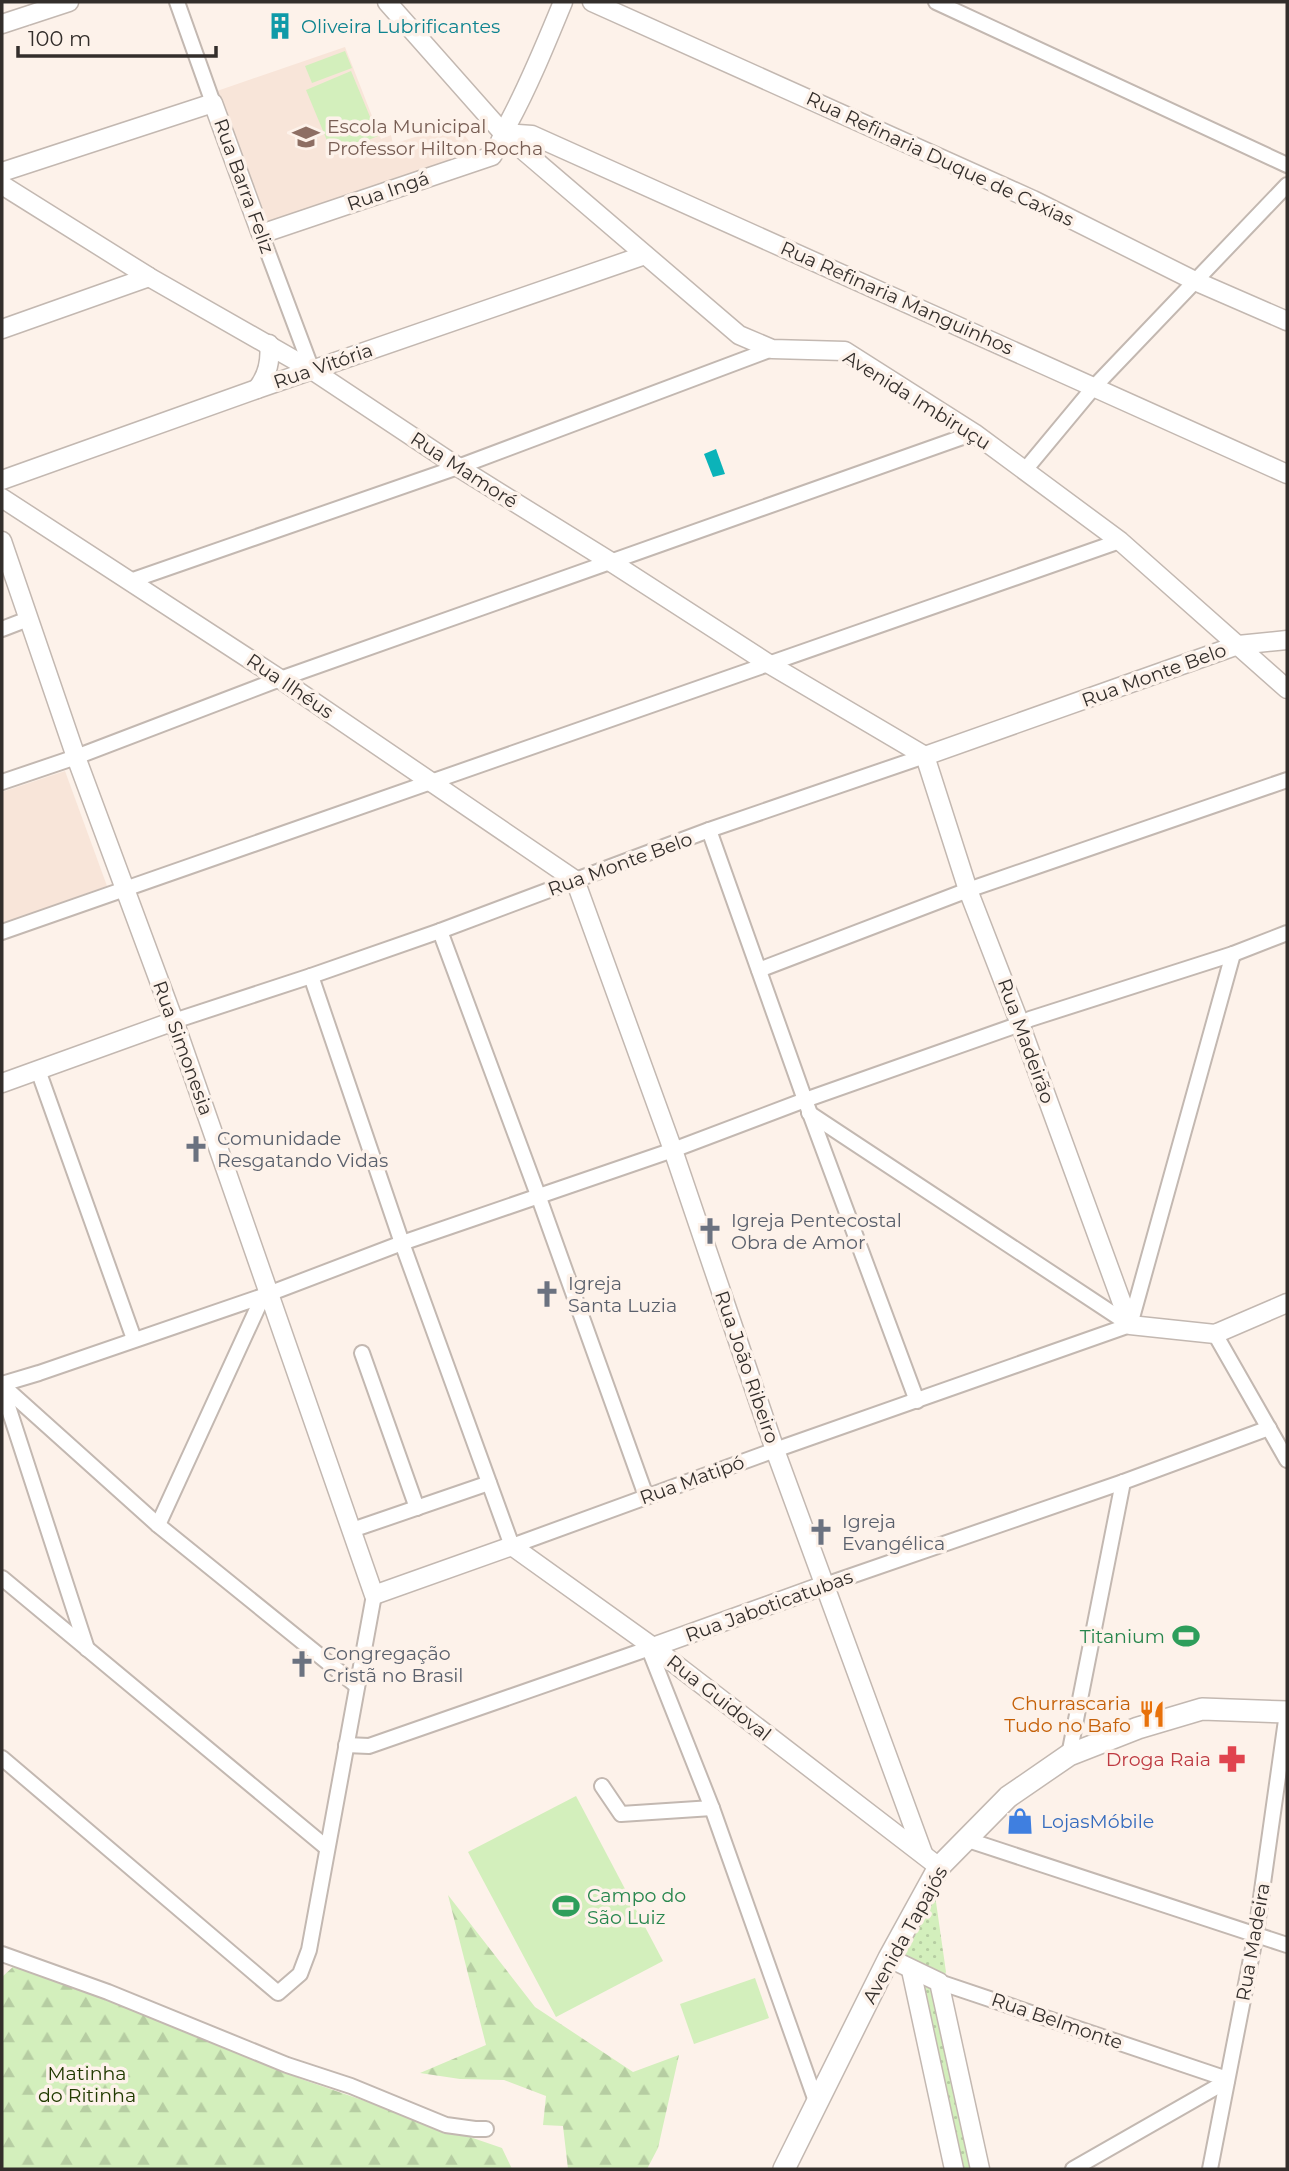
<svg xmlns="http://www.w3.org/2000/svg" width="1289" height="2171" font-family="Montserrat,sans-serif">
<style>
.built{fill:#f8e5d9}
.forest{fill:url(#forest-firs)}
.park{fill:url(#park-dots)}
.pitch{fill:#d3efbc}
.water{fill:#0bb3b9}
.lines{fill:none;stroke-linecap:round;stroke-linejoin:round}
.minor-casing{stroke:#c3b8b1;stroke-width:18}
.tertiary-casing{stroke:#c3b8b1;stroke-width:21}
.secondary-casing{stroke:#c3b8b1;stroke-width:24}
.minor{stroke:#fff;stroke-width:14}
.tertiary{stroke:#fff;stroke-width:18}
.secondary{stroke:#fff;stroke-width:21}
.labels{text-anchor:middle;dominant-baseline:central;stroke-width:7;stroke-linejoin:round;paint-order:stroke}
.culture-label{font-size:19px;fill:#0d838f;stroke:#fdf2ea;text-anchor:start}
.education-label{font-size:19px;fill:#785e54;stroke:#fdf2ea;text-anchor:start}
.street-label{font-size:19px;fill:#332e2b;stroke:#fdf2ea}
.worship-label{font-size:19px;fill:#5b616d;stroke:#fdf2ea;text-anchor:start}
.leisure-label{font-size:19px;fill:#27864d;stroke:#fdf2ea;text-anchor:end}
.food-label{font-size:19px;fill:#c56008;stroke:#fdf2ea;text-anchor:end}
.health-label{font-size:19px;fill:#be3a42;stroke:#fdf2ea;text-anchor:end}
.shop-label{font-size:19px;fill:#366cbe;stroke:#fdf2ea;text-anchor:start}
.park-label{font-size:19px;fill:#213a00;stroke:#fdf2ea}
</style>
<defs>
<pattern id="forest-firs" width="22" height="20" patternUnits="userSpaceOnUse" patternTransform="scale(1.75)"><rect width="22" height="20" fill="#d3efbc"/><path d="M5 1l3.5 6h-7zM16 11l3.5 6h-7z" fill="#b6cda2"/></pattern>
<pattern id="park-dots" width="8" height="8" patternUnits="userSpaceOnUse" patternTransform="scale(1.75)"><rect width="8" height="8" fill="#d3efbc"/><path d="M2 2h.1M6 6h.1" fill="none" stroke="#b6cda2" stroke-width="1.8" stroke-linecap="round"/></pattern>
</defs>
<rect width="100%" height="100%" fill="#fdf2ea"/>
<g class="built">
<polygon points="345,47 381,139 391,135 393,144 456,124 476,150 263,230 217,91"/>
<polygon points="65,771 107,886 2,924 2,792"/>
</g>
<g class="forest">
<polygon points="448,1895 535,2007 633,2072 679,2055 658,2148 647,2169 568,2169 563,2126 543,2125 546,2096 504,2080 460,2079 420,2073 486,2045"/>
<polygon points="15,1965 205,2038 301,2079 502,2148 512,2169 2,2169 2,1977"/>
</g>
<polygon class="park" points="934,1888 946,1972 936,1993 972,2169 961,2169 926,1992 903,1950"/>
<g class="pitch">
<polygon points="345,51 352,68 312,83 305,66"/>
<polygon points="351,71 378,136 333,155 306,90"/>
<polygon points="576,1796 663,1961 556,2017 468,1852"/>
<polygon points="755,1978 769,2018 694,2044 680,2004"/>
</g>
<polygon class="water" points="716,449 725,474 713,477 704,454"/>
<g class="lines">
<defs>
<g id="minor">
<polyline points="177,2 213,103"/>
<polyline points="936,2 1287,165"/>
<polyline points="261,234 312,370"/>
<polyline points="1025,470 1094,387 1287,185"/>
<polyline points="130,581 458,467 772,349"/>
<polyline points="2,629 28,619"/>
<polyline points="2,782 76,757 280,679 974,433"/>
<polyline points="709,830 805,1100 917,1401"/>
<polyline points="440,931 538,1195 646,1496"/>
<polyline points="2,932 1120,541"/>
<polyline points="759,970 968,890 1287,780"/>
<polyline points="311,976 402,1243 512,1546 775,1450 1130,1325"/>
<polyline points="174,1021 311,976 440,931 709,830 925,756"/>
<polyline points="38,1070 134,1339"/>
<polyline points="809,1113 1130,1325"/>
<polyline points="1130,1325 1233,954"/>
<polyline points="1215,1334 1287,1460"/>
<polyline points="362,1353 417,1508"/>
<polyline points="2,1384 39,1373 263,1296 402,1243 673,1150 805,1100 1020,1024 1030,1019 1233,954 1287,933"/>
<polyline points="2,1385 158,1525 357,1686"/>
<polyline points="2,1388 87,1649"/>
<polyline points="158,1525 263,1296"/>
<polyline points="352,1530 489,1483"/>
<polyline points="2,1578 327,1848"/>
<polyline points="825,1585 1123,1482 1269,1428"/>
<polyline points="649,1649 712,1808 817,2104"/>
<polyline points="346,1745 369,1746 653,1647"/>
<polyline points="1069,1755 1123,1482"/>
<polyline points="2,1758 278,1993 300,1974 309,1950 374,1595"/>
<polyline points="602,1786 621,1814 712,1808"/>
<polyline points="965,1839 1287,1945"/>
<polyline points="2,1954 108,1992 287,2065 351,2086 446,2125 475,2129 486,2129"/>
<polyline points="939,1982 1227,2079"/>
<polyline points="1073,2169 1227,2081"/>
<polyline points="1210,2169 1256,1933 1287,1713"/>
</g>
<g id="tertiary">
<polyline points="387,2 503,133 739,335 772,349 845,351 974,433 1120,541 1287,689"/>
<polyline points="592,2 1033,200 1195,281 1287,321"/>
<polyline points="2,24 69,2"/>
<polyline points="503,133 532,135 1287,474"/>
<path d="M 2,172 L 213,103 L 261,234 L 492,156 C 500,145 503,133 509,122 C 530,83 546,43 563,2"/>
<polyline points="2,185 149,277 312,370 458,467 611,562 769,664 925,756"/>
<polyline points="2,329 149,277"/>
<path d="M 257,389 C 268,375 271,361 269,344"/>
<polyline points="2,480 257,389 645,255"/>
<polyline points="2,498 280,679 575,880 673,1150 775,1450 923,1853"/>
<polyline points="2,541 76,757 174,1021 374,1595 512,1546 653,1647 939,1867"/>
<polyline points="925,756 968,890 1020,1024 1130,1325 1215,1334 1287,1303"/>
<polyline points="925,756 1238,645 1287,640"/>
<polyline points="2,1083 174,1021"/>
<polyline points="653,1647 825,1585"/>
<polyline points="889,1958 939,1982 980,2169"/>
<polyline points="911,1970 954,2169"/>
</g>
<polyline id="secondary" points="784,2169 889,1958 939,1867 1008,1797 1069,1755 1138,1728 1202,1709 1287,1712"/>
</defs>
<use href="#minor" class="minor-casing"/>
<use href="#tertiary" class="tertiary-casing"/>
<use href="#secondary" class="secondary-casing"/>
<use href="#minor" class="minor"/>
<use href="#tertiary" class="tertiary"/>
<use href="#secondary" class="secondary"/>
</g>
<defs>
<symbol id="building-bare" viewBox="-9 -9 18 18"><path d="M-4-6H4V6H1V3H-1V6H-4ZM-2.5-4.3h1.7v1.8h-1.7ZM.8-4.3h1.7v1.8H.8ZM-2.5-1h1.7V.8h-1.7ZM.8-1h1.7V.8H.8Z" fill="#0f9aa8" stroke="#fdf2ea" stroke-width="2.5" paint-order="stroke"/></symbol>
<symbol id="school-bare" viewBox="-9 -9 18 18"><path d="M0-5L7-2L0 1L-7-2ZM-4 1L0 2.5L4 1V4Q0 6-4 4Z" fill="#8d6e63" stroke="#fdf2ea" stroke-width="2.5" paint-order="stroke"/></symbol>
<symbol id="church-bare" viewBox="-9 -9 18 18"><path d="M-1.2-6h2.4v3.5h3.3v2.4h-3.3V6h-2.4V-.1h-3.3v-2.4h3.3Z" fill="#6b7280" stroke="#fdf2ea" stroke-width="2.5" paint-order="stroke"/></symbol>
<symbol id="stadium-bare" viewBox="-9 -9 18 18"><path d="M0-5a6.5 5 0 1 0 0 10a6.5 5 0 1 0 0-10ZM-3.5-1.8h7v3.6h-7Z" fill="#2e9e5b" stroke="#fdf2ea" stroke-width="2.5" paint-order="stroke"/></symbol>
<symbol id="restaurant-bare" viewBox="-9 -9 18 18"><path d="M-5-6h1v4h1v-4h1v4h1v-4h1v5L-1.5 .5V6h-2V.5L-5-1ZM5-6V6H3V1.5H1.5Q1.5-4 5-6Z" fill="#e8710a" stroke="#fdf2ea" stroke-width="2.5" paint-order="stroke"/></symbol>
<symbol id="pharmacy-bare" viewBox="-9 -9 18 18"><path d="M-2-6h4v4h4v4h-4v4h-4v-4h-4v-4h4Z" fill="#e0444e" stroke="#fdf2ea" stroke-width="2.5" paint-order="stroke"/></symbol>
<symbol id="shop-bare" viewBox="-9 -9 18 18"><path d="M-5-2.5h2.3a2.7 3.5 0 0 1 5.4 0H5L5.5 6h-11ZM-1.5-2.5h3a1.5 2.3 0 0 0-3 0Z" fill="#3f7fe0" stroke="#fdf2ea" stroke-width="2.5" paint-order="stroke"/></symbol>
</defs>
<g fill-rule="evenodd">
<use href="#building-bare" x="261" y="7" width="38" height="38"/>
<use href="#school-bare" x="287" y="118" width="38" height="38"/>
<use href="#church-bare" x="177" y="1130" width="38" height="38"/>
<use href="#church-bare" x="691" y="1212" width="38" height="38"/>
<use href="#church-bare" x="528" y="1275" width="38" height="38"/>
<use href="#church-bare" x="802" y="1513" width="38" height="38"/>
<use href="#stadium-bare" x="1167" y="1617" width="38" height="38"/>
<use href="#church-bare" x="283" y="1645" width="38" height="38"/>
<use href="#restaurant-bare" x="1133" y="1695" width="38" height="38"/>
<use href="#pharmacy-bare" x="1213" y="1740" width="38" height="38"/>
<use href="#shop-bare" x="1001" y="1802" width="38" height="38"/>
<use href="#stadium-bare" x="547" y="1887" width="38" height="38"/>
</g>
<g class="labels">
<g class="culture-label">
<text x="301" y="26">Oliveira Lubrificantes</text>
</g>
<g class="education-label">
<text x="327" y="126">Escola Municipal<tspan x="327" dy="22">Professor Hilton Rocha</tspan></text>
</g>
<g class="street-label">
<text transform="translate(940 159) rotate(25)">Rua Refinaria Duque de Caxias</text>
<text transform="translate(244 186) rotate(70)">Rua Barra Feliz</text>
<text transform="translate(388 191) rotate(-19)">Rua Ingá</text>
<text transform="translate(897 298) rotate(24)">Rua Refinaria Manguinhos</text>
<text transform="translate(323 366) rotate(-19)">Rua Vitória</text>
<text transform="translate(917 400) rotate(32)">Avenida Imbiruçu</text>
<text transform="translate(464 470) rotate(33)">Rua Mamoré</text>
<text transform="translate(1154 675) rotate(-20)">Rua Monte Belo</text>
<text transform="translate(290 686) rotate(34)">Rua Ilhéus</text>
<text transform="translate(620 864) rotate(-20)">Rua Monte Belo</text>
<text transform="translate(1026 1041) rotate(70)">Rua Madeirão</text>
<text transform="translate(183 1048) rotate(70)">Rua Simonesia</text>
<text transform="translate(747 1367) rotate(71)">Rua João Ribeiro</text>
<text transform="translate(692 1480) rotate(-20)">Rua Matipó</text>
<text transform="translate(769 1606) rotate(-20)">Rua Jaboticatubas</text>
<text transform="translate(719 1698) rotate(38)">Rua Guidoval</text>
<text transform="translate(905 1935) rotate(-61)">Avenida Tapajós</text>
<text transform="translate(1253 1942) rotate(-80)">Rua Madeira</text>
<text transform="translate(1057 2021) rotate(19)">Rua Belmonte</text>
</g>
<g class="worship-label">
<text x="217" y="1138">Comunidade<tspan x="217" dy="22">Resgatando Vidas</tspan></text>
<text x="731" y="1220">Igreja Pentecostal<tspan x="731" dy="22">Obra de Amor</tspan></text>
<text x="568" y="1283">Igreja<tspan x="568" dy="22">Santa Luzia</tspan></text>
<text x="842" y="1521">Igreja<tspan x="842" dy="22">Evangélica</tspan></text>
<text x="323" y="1653">Congregação<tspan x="323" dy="22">Cristã no Brasil</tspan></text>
</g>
<g class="leisure-label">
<text x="1165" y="1636">Titanium</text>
<text x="587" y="1895" text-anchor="start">Campo do<tspan x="587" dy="22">São Luiz</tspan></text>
</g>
<g class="food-label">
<text x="1131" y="1703">Churrascaria<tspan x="1131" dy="22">Tudo no Bafo</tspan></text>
</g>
<g class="health-label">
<text x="1211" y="1759">Droga Raia</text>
</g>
<g class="shop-label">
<text x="1041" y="1821">LojasMóbile</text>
</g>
<g class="park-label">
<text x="87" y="2073">Matinha<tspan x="87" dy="22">do Ritinha</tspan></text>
</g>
</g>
<rect width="1289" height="2171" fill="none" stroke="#332e2b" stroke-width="7"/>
<path d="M18 46v10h198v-10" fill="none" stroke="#332e2b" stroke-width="3.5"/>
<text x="28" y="46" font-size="21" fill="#332e2b" stroke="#fdf2ea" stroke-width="5" paint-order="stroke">100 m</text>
</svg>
